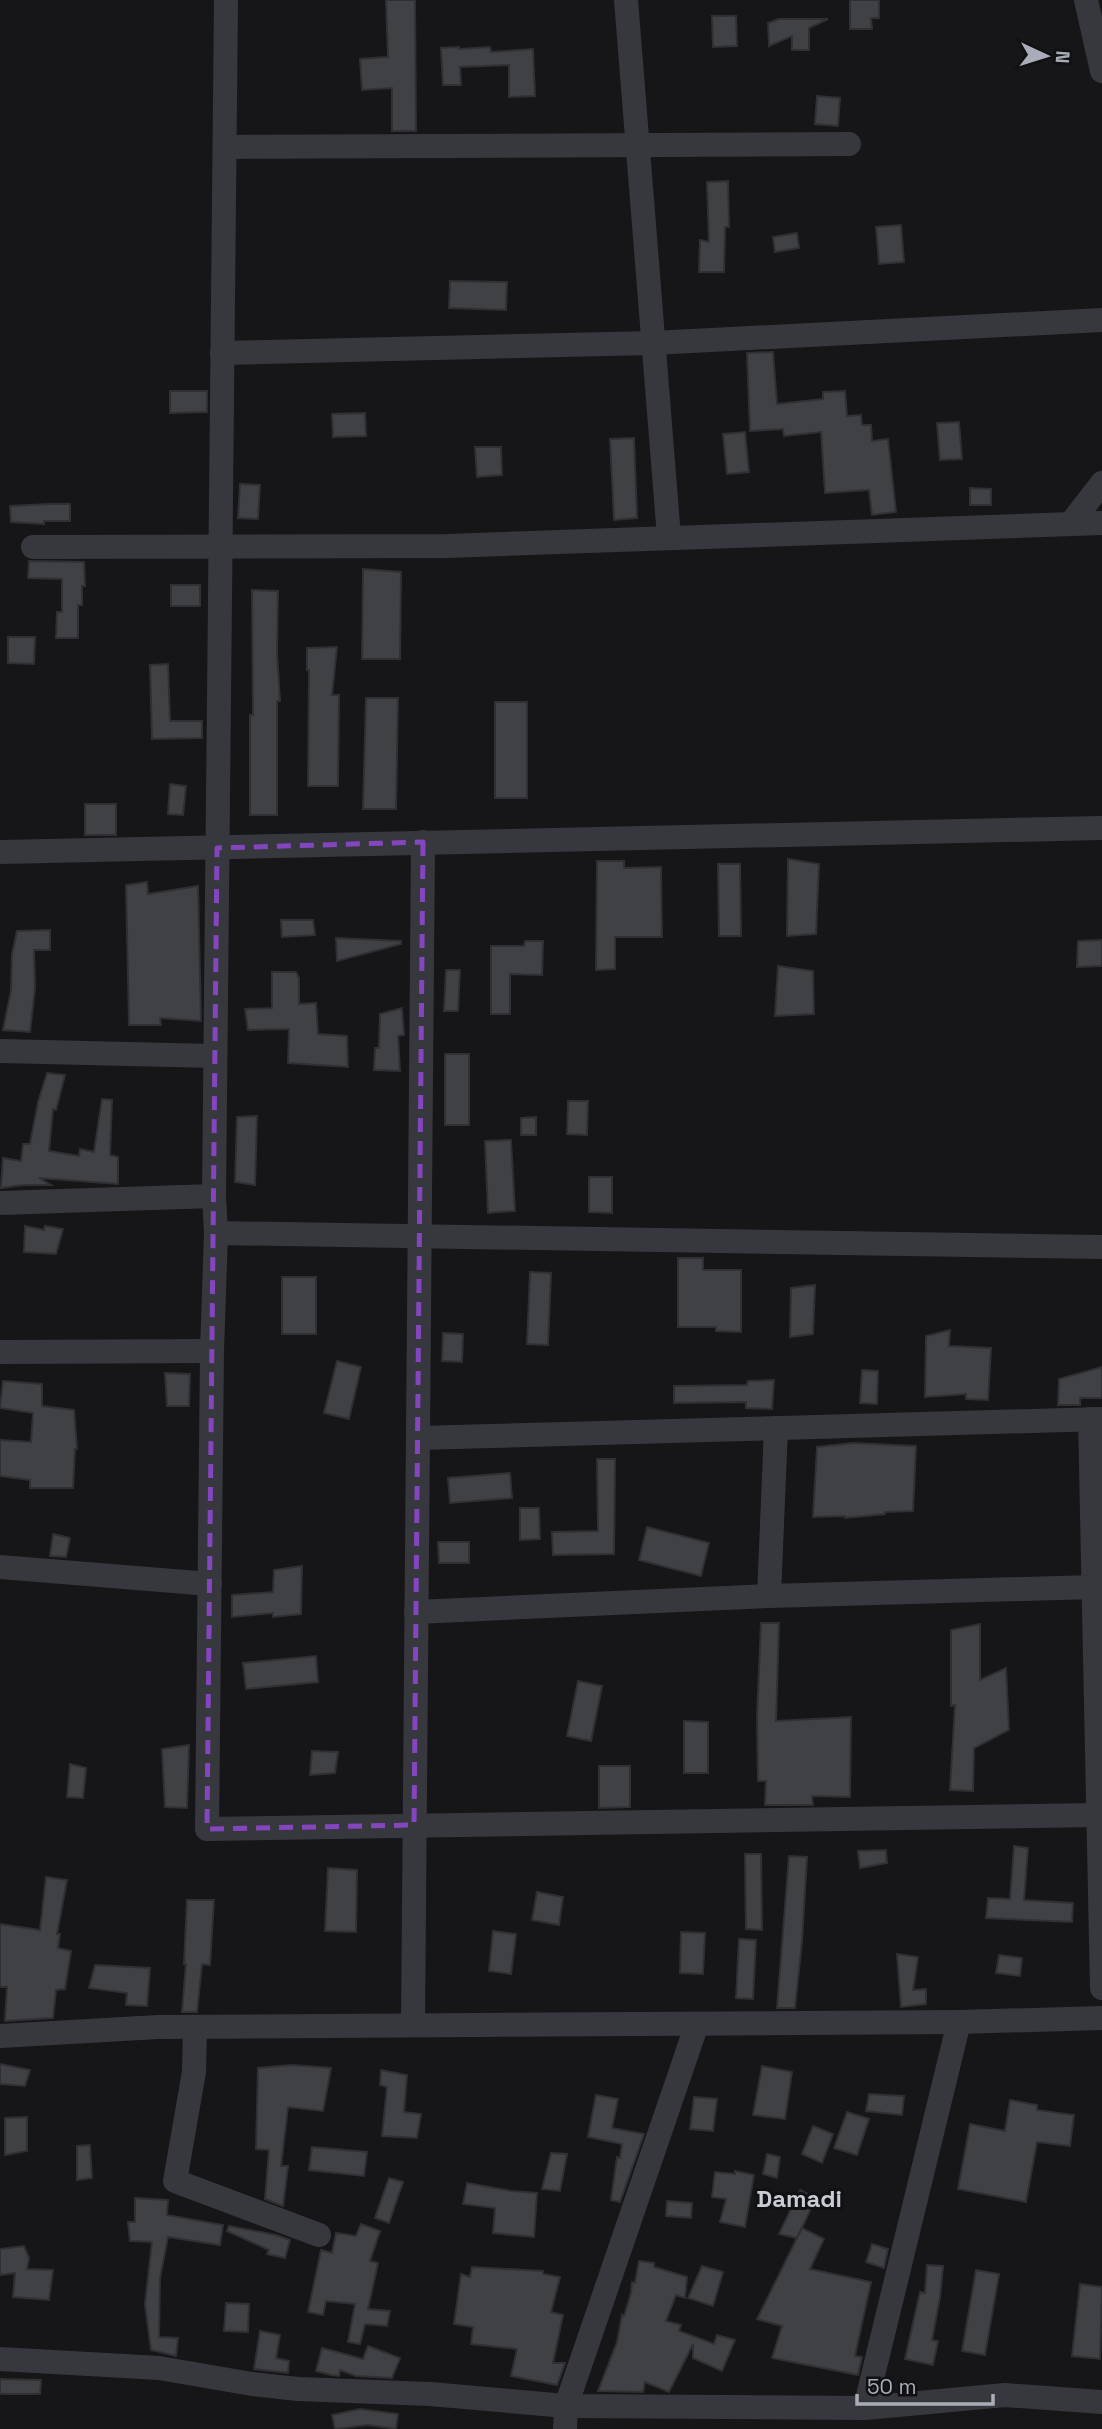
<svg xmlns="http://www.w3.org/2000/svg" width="1102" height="2429" font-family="'Space Grotesk',sans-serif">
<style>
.building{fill:#404145;stroke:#303034;stroke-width:2}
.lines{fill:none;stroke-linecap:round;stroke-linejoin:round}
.minor{stroke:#37383d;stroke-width:24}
.marked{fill:none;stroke:#8446be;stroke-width:5;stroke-dasharray:14 9;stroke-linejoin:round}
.labels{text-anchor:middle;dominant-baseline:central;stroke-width:6;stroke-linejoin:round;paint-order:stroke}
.quarter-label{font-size:24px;font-weight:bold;fill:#c9ccd4;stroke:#111113}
</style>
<rect width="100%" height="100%" fill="#161618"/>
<g class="building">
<polygon points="386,0 415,0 416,131 392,131 392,88 362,90 360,59 388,57"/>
<polygon points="850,0 879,0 879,18 871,18 872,29 850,29"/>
<polygon points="712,16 736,16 737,46 713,47"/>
<polygon points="779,19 828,19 809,28 809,50 792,50 792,36 769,46 768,23"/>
<polygon points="459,47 459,49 490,47 491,52 533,49 535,96 509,97 509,65 460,67 461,85 443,85 441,48"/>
<polygon points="817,96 840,98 838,126 815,124"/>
<polygon points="728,181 729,227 725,227 724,272 699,272 700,240 709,242 707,182"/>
<polygon points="901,225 904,262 879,264 876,227"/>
<polygon points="797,233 799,248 775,252 773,237"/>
<polygon points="450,281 507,282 506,310 449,308"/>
<polygon points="773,352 777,404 823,399 823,392 845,391 847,416 861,415 862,425 871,425 872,441 888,439 896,512 872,515 869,490 825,493 821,432 784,436 783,429 750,431 747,353"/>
<polygon points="170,391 207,391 207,412 170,413"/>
<polygon points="365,413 366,436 333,437 332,414"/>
<polygon points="959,422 962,459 940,460 937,423"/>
<polygon points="745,432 749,472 727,474 723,434"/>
<polygon points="634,438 637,518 614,520 610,439"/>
<polygon points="475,447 501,447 502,475 477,477"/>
<polygon points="240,484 260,485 258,519 238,518"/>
<polygon points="970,488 991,489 991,505 970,505"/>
<polygon points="49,504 70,504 70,521 44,521 44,524 11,522 10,506"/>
<polygon points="29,561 84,562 85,586 82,586 82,605 78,605 78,638 56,638 57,612 62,612 62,579 28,578"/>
<polygon points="363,569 401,572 400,659 362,659"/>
<rect x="171" y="585" width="29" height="21"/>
<polygon points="252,590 278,591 277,653 280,701 277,701 277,815 250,815 250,715 253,715"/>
<polygon points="8,637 35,637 34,664 8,663"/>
<polygon points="337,647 332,695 339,695 338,786 308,786 309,670 307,670 307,648"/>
<polygon points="168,664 170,721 202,721 202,738 152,739 150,665"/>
<polygon points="366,698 398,698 396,809 363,809"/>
<rect x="495" y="702" width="32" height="96"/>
<polygon points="170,784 186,786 183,815 168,814"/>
<rect x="85" y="804" width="31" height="31"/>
<polygon points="788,859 819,864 816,934 787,936"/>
<polygon points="597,861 624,861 624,868 661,867 662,937 615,937 615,969 596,970"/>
<polygon points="718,864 740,864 741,936 719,936"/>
<polygon points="147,882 148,894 198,886 201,1021 160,1018 161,1025 129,1025 126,885"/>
<polygon points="281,920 313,920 315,935 282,937"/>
<polygon points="50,930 50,950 34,950 35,988 30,1032 3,1030 11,991 12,954 17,931"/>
<polygon points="336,938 401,941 401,944 337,961"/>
<polygon points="1102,940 1102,966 1077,967 1078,941"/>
<polygon points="525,941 543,941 542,975 510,974 510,1014 491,1014 491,946 524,946"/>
<polygon points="778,966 813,971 814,1014 775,1016"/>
<polygon points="446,970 460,970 458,1011 444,1011"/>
<polygon points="272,972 296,972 299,978 299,1004 316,1003 318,1034 347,1036 348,1067 288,1063 289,1029 248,1030 245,1009 272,1008"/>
<polygon points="402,1008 404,1035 398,1036 400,1071 374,1070 375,1048 379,1048 380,1014"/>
<rect x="445" y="1054" width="24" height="71"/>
<polygon points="47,1073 65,1075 56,1110 53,1109 49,1151 79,1156 80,1149 94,1152 102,1099 112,1100 110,1155 118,1157 118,1184 39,1178 51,1185 23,1185 1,1188 3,1158 21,1161 23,1144 30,1144 38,1102"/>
<polygon points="568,1101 588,1101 587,1135 567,1134"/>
<polygon points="257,1116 255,1185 235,1182 237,1117"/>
<polygon points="536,1117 536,1135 521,1135 521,1118"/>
<polygon points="511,1140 515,1211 488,1213 485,1141"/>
<polygon points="589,1177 612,1177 612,1213 589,1212"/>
<polygon points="25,1226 44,1230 45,1226 63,1229 56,1254 24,1252"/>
<polygon points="678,1258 703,1258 703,1270 741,1270 741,1332 716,1331 716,1327 678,1327"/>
<polygon points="530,1272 551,1273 548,1345 527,1344"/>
<rect x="282" y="1277" width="34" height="57"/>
<polygon points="815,1285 813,1334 790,1337 791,1288"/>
<polygon points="950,1330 949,1346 991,1348 988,1400 966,1399 966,1394 925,1397 926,1336"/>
<polygon points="443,1333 463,1334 462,1362 442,1361"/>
<polygon points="337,1361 361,1367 349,1419 324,1413"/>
<polygon points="1102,1367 1102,1398 1080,1398 1080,1405 1058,1405 1059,1379"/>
<polygon points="862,1370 878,1371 877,1404 860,1403"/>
<polygon points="165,1373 190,1374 189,1406 167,1406"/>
<polygon points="774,1380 772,1409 746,1408 746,1402 674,1403 674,1386 747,1385 748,1381"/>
<polygon points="3,1381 42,1384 42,1406 74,1410 77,1449 75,1449 73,1488 30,1488 30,1480 0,1476 0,1440 31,1442 33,1413 0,1408"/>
<polygon points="853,1443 916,1446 913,1511 885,1512 885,1514 845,1518 845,1516 813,1517 817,1447"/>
<polygon points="597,1459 615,1459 614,1554 553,1555 552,1532 598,1531"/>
<polygon points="510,1473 512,1498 450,1503 448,1478"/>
<polygon points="520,1508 539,1508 540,1539 520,1540"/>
<polygon points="647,1527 709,1543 701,1576 639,1560"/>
<polygon points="53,1534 70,1538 66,1557 50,1556"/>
<polygon points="438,1542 469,1542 469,1563 439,1563"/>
<polygon points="302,1566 301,1614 273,1617 273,1613 232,1617 232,1595 273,1592 274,1570"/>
<polygon points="761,1623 779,1623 776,1721 851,1717 850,1797 812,1796 813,1805 765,1805 766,1781 758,1781 757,1718"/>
<polygon points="980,1624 980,1680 1006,1668 1009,1730 974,1748 973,1791 950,1790 955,1705 951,1706 951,1630"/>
<polygon points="316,1656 318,1682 246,1689 243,1663"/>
<polygon points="578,1681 602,1686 591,1741 567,1736"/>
<polygon points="684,1721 708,1722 708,1773 684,1773"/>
<polygon points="189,1745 187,1808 165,1807 162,1749"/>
<polygon points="312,1751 338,1752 335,1773 310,1775"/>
<polygon points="70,1764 86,1768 83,1798 67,1797"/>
<polygon points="599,1766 630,1766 630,1807 599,1808"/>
<polygon points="1014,1846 1028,1848 1024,1900 1073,1903 1072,1922 986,1918 988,1898 1010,1899"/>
<polygon points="886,1850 887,1863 860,1868 858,1851"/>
<polygon points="745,1854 761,1854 762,1930 746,1929"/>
<polygon points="789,1856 807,1857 802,1941 795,2008 777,2008"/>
<polygon points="328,1868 357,1870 356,1932 325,1931"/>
<polygon points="46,1877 67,1880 57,1934 60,1934 58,1948 71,1951 65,1989 56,1990 53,2018 5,2021 7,1987 0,1987 0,1924 40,1930"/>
<polygon points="537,1892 563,1897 559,1925 532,1920"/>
<polygon points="187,1900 214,1900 210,1965 202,1964 197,2012 182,2012 186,1964 184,1964"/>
<polygon points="493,1931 516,1934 511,1974 489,1971"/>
<polygon points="681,1932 705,1933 703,1974 680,1973"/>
<polygon points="739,1939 756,1940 753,1999 736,1998"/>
<polygon points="897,1954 918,1957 913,1990 926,1989 926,2004 901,2007"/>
<polygon points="999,1955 1022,1958 1020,1976 996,1973"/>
<polygon points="95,1965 150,1968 147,2006 126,2005 127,1993 89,1988"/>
<polygon points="0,2064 30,2070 25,2086 0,2084"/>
<polygon points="292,2065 331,2068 323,2111 288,2107 281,2166 288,2166 283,2206 265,2199 269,2150 256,2149 258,2068"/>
<polygon points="762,2066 792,2072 785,2119 753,2115"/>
<polygon points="381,2070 407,2075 404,2112 421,2114 417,2138 382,2136 387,2087 380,2085"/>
<polygon points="869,2094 904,2096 902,2115 866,2111"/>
<polygon points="596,2095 618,2099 612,2128 644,2134 620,2202 611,2200 617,2157 620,2158 622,2144 588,2137"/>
<polygon points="694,2097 717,2099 713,2131 690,2129"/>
<polygon points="1010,2100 1037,2105 1037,2110 1074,2115 1070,2146 1037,2142 1026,2202 958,2189 970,2124 1005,2131"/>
<polygon points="847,2112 869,2119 857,2155 834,2148"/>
<polygon points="27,2117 27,2151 5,2155 5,2118"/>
<polygon points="813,2126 833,2134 822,2163 802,2154"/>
<polygon points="90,2145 92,2178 77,2180 77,2146"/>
<polygon points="312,2147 367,2152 364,2176 309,2170"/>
<polygon points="551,2153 567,2154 560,2191 542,2189"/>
<polygon points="767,2154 780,2157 777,2178 763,2174"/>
<polygon points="735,2171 754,2175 745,2227 720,2222 726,2199 712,2197 715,2172 735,2174"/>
<polygon points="389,2178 403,2182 389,2223 375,2218"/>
<polygon points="467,2183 511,2191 537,2193 534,2237 493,2233 495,2208 463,2204"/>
<polygon points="800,2190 816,2198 797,2238 779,2234"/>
<polygon points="135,2198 168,2200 167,2215 223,2225 220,2245 168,2237 160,2278 159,2337 178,2338 176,2356 151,2350 145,2304 152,2242 130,2241 128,2222 135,2222"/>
<polygon points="667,2201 692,2203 691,2218 666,2216"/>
<polygon points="361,2224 380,2231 370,2261 378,2263 368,2309 390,2311 387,2326 365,2324 360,2344 348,2342 355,2304 326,2301 323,2315 308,2312 321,2250 332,2253 336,2233 356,2236"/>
<polygon points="229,2226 276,2235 290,2240 285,2258 267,2254 269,2250 227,2231"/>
<polygon points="802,2228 824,2239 810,2269 871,2282 855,2356 862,2357 858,2375 772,2358 782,2326 757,2319"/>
<polygon points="872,2244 888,2249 884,2268 866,2262"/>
<polygon points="24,2246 29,2258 27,2269 53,2270 49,2300 13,2297 15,2273 0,2275 0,2249"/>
<polygon points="639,2261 654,2263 654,2267 687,2277 685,2298 676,2295 666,2321 681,2325 679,2331 714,2344 717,2335 735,2340 722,2371 693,2358 693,2344 669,2392 645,2382 643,2392 598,2391 617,2342 622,2315 624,2316 631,2293 632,2282 635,2283"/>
<polygon points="927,2265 943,2266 940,2297 932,2340 938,2341 933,2365 905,2359 920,2292 925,2293"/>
<polygon points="702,2266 723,2272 713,2306 688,2298"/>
<polygon points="472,2267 543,2271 543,2274 560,2277 551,2312 563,2315 553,2363 565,2363 557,2385 511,2376 517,2349 471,2344 473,2327 454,2324 461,2274 470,2277"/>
<polygon points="976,2270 999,2274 985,2355 962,2351"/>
<polygon points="1080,2284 1102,2287 1100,2359 1072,2356"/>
<polygon points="226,2303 249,2304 248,2332 224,2331"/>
<polygon points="260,2331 280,2335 276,2358 289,2361 288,2373 254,2369"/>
<polygon points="368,2346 400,2358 392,2378 356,2376 340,2370 339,2376 331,2375 316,2371 322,2348 363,2359"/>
<polygon points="0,2379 41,2380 40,2394 0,2394"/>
<polygon points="360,2409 398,2414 396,2429 368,2425 335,2429 332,2415"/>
</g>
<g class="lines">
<g class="minor">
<polyline points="226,0 214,1196 216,1233 212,1351 207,1829 1098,1815"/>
<polyline points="626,0 669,537"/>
<polyline points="1086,0 1102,71"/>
<polyline points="225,147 849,144"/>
<polyline points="222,353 653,343 1102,320"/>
<polyline points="1071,523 1102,483"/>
<polyline points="33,547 447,546 1102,523"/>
<polyline points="0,852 1102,828"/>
<polyline points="0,1051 215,1056"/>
<polyline points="0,1203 214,1196"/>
<polyline points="216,1233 1102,1247"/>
<polyline points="0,1352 212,1351"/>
<polyline points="1090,1419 1102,1988"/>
<polyline points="418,1438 1102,1419"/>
<polyline points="0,1567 210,1584"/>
<polyline points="769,1596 776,1428"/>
<polyline points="416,1612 769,1596 1094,1587"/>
<polyline points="413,2025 423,842"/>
<polyline points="195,2027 194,2072 175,2181 319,2235"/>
<polyline points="0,2036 158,2027 959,2022 1102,2018"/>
<polyline points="0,2359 159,2368 252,2384 298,2389 430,2394 566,2406 865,2408 1005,2395 1102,2402"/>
<polyline points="865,2408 959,2022"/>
<polyline points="565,2429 566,2406 697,2024"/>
</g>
</g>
<path class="marked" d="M 423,842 L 414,1825 L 207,1829 L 217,848 Z"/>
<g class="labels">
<g class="quarter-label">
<text x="799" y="2198">Damadi</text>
</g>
</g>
<g transform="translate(1046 56) rotate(94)" stroke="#111113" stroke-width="5" paint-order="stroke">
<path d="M0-5L12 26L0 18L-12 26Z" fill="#a8adb8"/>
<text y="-10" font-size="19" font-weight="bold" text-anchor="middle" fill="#a8adb8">N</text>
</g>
<path d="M857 2394v10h136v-10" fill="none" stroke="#a8adb8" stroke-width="3.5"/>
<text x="867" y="2394" font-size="21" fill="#a8adb8" stroke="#111113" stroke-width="5" paint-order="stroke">50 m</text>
</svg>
